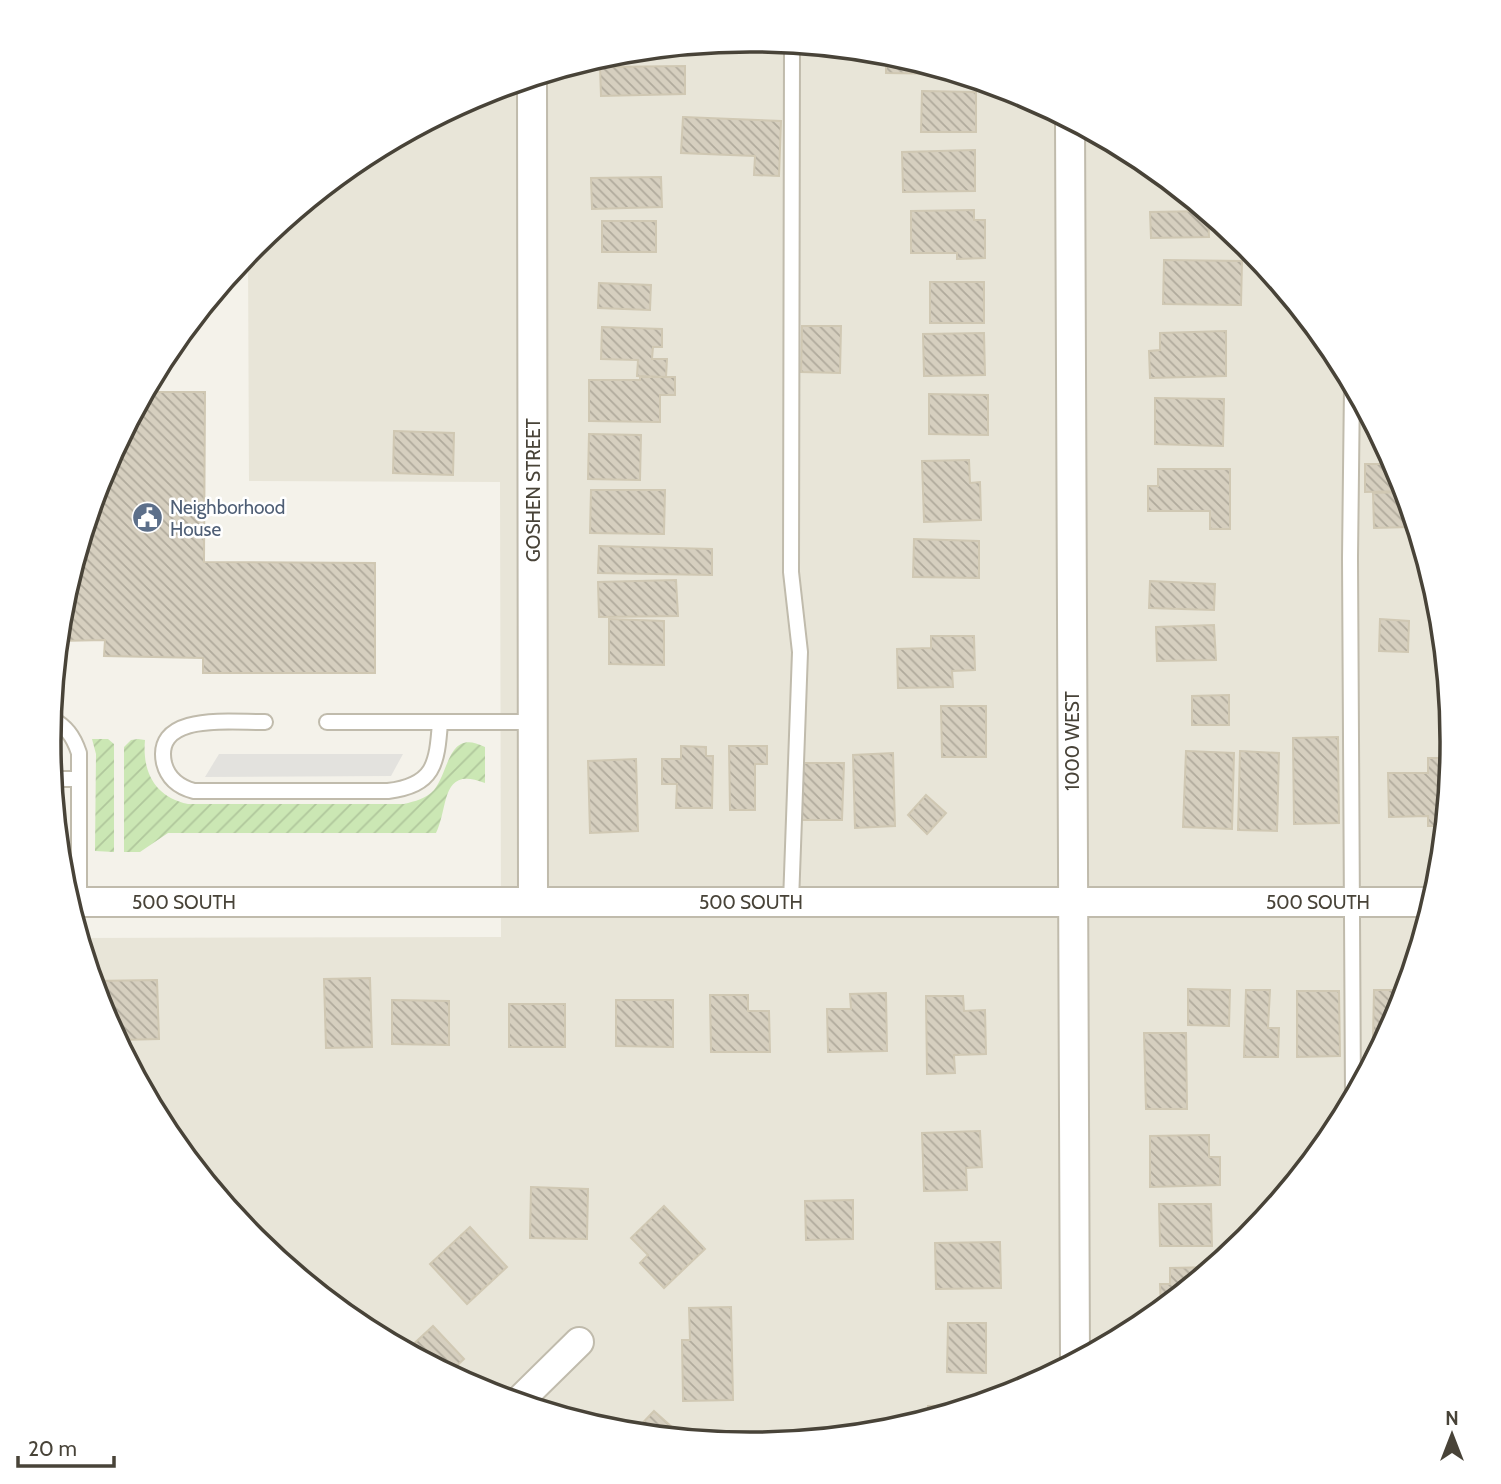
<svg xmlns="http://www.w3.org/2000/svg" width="1501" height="1484" font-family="Cabin,sans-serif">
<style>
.residential{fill:#e8e5d8}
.garden{fill:url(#garden-furrows)}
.parking{fill:#e3e2de}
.building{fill:url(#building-back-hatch);stroke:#d0c8b3;stroke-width:2}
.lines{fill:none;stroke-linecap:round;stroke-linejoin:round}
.service-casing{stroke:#c0bbac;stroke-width:18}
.minor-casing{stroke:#c0bbac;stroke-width:32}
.service{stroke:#fff;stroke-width:14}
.minor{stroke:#fff;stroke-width:28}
.labels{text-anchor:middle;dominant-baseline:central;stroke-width:5;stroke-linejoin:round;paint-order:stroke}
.street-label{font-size:19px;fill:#484338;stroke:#fff}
.service-label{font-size:19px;fill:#4e5e75;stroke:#fff;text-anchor:start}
.rim{fill:none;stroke:#484338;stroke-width:3.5}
</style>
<defs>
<pattern id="garden-furrows" width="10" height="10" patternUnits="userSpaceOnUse" patternTransform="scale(1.75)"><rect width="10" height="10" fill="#cbe7b4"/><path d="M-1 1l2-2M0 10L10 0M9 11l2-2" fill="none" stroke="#b0c79c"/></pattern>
<pattern id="building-back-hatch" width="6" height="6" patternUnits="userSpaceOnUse" patternTransform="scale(1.75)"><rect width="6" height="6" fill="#d6cfbf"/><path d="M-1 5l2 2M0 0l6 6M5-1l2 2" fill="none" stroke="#b0aa9c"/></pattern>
</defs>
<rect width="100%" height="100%" fill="#f4f2ea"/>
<polygon class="residential" points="750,40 888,54 1019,94 1141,159 1247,246 1334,352 1399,474 1439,605 1452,742 1439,879 1399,1011 1334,1132 1246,1238 1140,1326 1019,1390 887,1430 750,1444 613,1430 482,1390 360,1325 254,1238 167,1132 102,1010 80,938 501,937 500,482 249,481 248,253 255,246 361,158 482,94 614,54"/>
<g class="garden">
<polygon points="92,739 108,739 114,744 114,852 95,851 96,754"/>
<path d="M 138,739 L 145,740 C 142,772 155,797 188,804 L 404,804 C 415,801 426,799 434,790 C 450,770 448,728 485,747 L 485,783 C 440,765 449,807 436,833 L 168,833 L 140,852 L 124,852 L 124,747 L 131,740 Z"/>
</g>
<polygon class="parking" points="219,754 403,754 391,776 205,777"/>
<g class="building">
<polygon points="886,54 888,54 953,74 886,73"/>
<polygon points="685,66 685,94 601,96 600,67"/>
<polygon points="922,91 976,92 976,132 921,132"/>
<polygon points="683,117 781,121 779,176 754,175 755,156 681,153"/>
<polygon points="975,150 975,191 903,192 902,152"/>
<polygon points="661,177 662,207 592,209 591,178"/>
<polygon points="974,210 974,220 985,220 985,258 957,259 957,253 911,253 911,211"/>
<polygon points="1204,211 1208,214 1209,237 1151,238 1150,212"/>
<rect x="602" y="221" width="54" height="31"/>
<polygon points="1164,260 1242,261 1241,305 1163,304"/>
<rect x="930" y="282" width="54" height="41"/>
<polygon points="599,283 651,285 650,310 598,308"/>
<polygon points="802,326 841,326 840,373 801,372"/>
<polygon points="602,327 662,329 662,347 653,347 652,359 667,359 666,377 637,376 638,360 601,359"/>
<polygon points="1226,331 1226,376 1150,378 1149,351 1160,350 1160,333"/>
<polygon points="984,333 985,375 924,376 923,334"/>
<polygon points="640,377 675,377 675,395 660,395 660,422 589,421 589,380 640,380"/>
<polygon points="146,392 205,392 204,562 375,563 375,673 203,673 203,658 104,656 105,640 59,641 62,605 102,473"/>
<polygon points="929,394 988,395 988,435 929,434"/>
<polygon points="1155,398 1224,399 1223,446 1155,444"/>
<polygon points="394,431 454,433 453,475 393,473"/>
<polygon points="589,434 641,435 640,480 588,479"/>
<polygon points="969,460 970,483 980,482 981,520 924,522 922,461"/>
<polygon points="1365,464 1394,464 1404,491 1365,492"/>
<polygon points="1158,469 1230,469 1230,529 1210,529 1210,511 1148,511 1148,486 1158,486"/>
<polygon points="591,490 665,490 664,534 590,533"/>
<polygon points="1404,492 1409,505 1410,527 1374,528 1373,493"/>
<polygon points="914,539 979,541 979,578 913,577"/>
<polygon points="599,546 712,549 712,575 598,573"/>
<polygon points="676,580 678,616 599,617 598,582"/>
<polygon points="1150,581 1215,584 1214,610 1149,608"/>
<polygon points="609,619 664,621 664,665 609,664"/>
<polygon points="1380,619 1409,621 1408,652 1379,651"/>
<polygon points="1214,625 1216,660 1157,661 1156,627"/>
<polygon points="931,636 974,636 975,670 952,671 953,687 898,688 897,649 931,648"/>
<polygon points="1229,695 1229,725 1192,725 1192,696"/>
<polygon points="941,706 986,706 986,757 942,757"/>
<polygon points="1338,737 1339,823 1294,824 1293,738"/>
<polygon points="681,746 706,747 706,756 713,756 712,808 676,808 677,784 662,784 662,759 681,759"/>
<polygon points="729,746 767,746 767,764 755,764 755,810 730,810"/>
<polygon points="1186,751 1234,753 1232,829 1183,827"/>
<polygon points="1240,751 1279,753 1277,831 1238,830"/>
<polygon points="893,753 895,826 855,828 853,755"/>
<polygon points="1428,758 1450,758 1444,826 1428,826 1428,816 1389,817 1388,773 1428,773"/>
<polygon points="636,759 638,831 590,833 588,761"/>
<polygon points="803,763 844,763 842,820 802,820"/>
<polygon points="926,795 946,813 927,834 908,815"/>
<polygon points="370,978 372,1047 326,1048 324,979"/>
<polygon points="157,980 159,1039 120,1040 119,1015 105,1016 93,981"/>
<polygon points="1188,989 1230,990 1229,1026 1188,1025"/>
<polygon points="1246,990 1270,990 1268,1028 1279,1028 1278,1057 1244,1057"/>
<polygon points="1374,990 1405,990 1399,1011 1383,1039 1373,1039"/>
<polygon points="1297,991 1339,991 1340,1056 1297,1057"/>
<polygon points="886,993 887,1051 828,1052 827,1009 851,1009 850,994"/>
<polygon points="710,995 748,995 748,1011 769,1011 770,1052 711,1052"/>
<polygon points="926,996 963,996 964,1011 985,1010 986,1054 954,1055 955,1073 927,1074"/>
<polygon points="392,1000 449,1001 449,1045 392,1044"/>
<polygon points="616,1000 673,1000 673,1047 616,1046"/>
<rect x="509" y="1004" width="56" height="43"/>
<polygon points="1144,1033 1186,1033 1187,1109 1146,1109"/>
<polygon points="980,1131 982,1167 966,1168 967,1190 924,1191 922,1133"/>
<polygon points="1209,1135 1209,1157 1220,1157 1220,1185 1150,1187 1150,1136"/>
<polygon points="531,1187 588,1189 587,1239 530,1238"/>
<polygon points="853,1200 853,1239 806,1240 805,1201"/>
<polygon points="1159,1204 1211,1204 1212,1246 1160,1246"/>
<polygon points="664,1206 705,1249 664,1288 640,1263 648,1255 631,1238"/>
<polygon points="243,1224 270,1237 265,1247 254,1238"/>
<polygon points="470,1227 507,1267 467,1304 430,1264"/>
<polygon points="1000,1242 1001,1288 936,1289 935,1243"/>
<polygon points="1212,1267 1161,1309 1160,1284 1170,1284 1170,1268"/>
<polygon points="309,1272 354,1308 348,1315 304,1279"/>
<polygon points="731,1307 733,1400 683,1401 682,1340 690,1340 689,1308"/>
<polygon points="948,1323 986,1323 986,1373 947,1372"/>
<polygon points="433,1326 464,1359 449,1373 407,1350"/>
<polygon points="970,1405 928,1418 928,1406"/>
<polygon points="654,1411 683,1437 634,1432"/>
</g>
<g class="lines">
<defs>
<g id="service">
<polyline points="1352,386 1350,558 1353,1096"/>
<path d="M 51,718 C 66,727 73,735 79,753 L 79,902"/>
<path d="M 265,722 C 235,723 153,711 164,763 C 168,779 179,787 194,791 L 388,791 C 434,785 437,765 440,722"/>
<polyline points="327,722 533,722"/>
<polyline points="52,779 79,779"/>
<polyline points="791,902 800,652 791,572 792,44"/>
</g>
<g id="minor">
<polyline points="532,78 533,902"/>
<polyline points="1070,121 1075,1361"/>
<polyline points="69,902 1432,902"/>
<polyline points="519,1401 579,1342"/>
</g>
</defs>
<use href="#service" class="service-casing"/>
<use href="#minor" class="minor-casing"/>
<use href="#service" class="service"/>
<use href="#minor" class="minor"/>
</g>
<defs>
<symbol id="civic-disc" viewBox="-11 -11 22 22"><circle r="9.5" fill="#5c6f8a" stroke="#fff"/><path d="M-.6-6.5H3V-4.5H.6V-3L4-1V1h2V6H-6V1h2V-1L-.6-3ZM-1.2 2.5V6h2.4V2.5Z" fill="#fff"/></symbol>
</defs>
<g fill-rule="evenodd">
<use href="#civic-disc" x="130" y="500" width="35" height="35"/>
</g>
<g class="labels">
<g class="street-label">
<text transform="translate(533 490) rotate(-90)">GOSHEN STREET</text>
<text transform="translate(1072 741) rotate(-90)">1000 WEST</text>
<text x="184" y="902">500 SOUTH</text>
<text x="751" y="902">500 SOUTH</text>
<text x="1318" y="902">500 SOUTH</text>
</g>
<g class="service-label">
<text x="170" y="507">Neighborhood<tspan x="170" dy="22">House</tspan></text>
</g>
</g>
<path d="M0 0H1501V1484H0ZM750 52H751A689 689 0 0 1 1440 741V743A689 689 0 0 1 751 1432H750A689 689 0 0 1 61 743V741A689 689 0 0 1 750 52Z" fill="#fff" fill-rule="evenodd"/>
<path class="rim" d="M750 52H751A689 689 0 0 1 1440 741V743A689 689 0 0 1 751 1432H750A689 689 0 0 1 61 743V741A689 689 0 0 1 750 52Z"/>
<g transform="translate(1452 1435)" stroke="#ffffff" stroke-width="5" paint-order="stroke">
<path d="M0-5L12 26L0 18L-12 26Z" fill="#484338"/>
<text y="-10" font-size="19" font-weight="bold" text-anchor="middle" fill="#484338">N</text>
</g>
<path d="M18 1456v10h96v-10" fill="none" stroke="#484338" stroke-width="3.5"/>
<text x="28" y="1456" font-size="21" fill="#484338" stroke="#ffffff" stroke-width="5" paint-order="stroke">20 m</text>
</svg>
